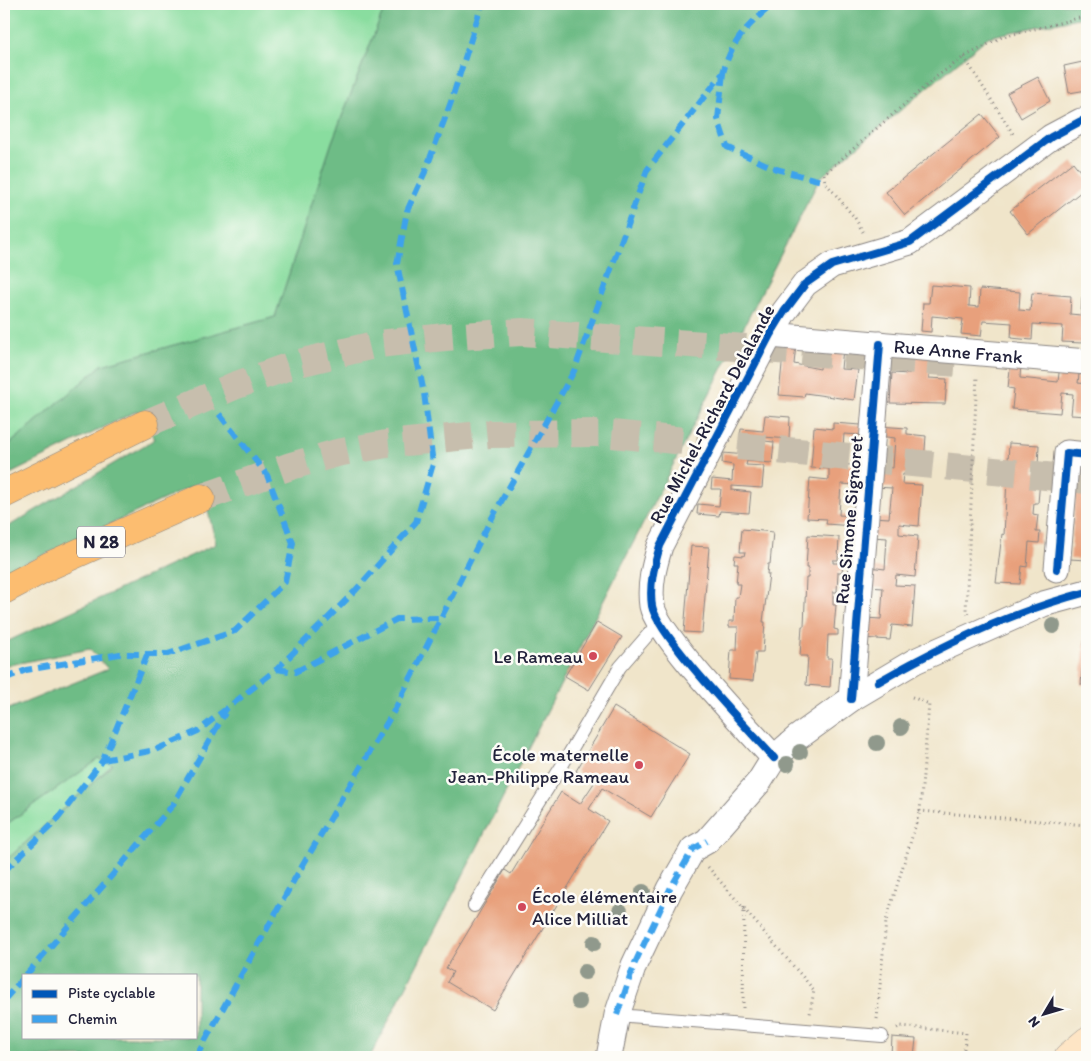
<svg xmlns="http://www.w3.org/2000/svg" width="1091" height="1061" font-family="Itim,sans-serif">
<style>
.green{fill:#89dd9f;stroke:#56806d}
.forest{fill:#6ebc86;stroke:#486f60;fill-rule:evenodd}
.building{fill:#e8a07c}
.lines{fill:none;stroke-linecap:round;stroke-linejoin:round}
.highway-tunnel{stroke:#c7bead;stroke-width:28;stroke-dasharray:28 14;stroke-linecap:butt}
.lane-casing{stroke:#898482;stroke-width:14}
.street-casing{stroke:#898482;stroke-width:27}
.secondary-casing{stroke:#898482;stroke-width:29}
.highway-casing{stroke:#898482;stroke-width:29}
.path{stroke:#898482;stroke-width:3;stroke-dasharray:1 4;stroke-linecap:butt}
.lane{stroke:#fff;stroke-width:12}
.street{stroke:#fff;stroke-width:25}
.secondary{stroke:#fee5c5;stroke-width:28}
.highway{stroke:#fcbd6f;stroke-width:28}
.quiet{stroke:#3ea2ec;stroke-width:6;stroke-dasharray:12 6;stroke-linecap:butt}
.cycleway-casing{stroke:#fdfcf7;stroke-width:11}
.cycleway{stroke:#0057b8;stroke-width:8}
.tree{fill:#90998c}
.poi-dot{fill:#d1495b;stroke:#fdfcf7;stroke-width:2}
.labels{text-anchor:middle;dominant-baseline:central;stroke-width:5;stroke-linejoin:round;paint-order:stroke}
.shield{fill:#fdfcf7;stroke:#646373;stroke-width:1}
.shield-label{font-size:18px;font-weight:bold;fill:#22223b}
.street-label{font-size:19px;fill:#22223b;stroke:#fdfcf7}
.poi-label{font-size:19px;fill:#22223b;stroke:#fdfcf7;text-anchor:end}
</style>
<rect width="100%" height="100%" fill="#fdfcf7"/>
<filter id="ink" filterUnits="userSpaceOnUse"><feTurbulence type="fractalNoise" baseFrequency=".02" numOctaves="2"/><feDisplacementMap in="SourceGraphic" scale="10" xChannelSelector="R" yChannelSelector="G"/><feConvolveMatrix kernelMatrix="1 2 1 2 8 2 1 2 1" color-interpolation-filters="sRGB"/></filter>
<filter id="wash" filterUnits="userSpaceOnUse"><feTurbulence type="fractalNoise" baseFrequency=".0096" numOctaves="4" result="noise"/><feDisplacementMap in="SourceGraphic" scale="20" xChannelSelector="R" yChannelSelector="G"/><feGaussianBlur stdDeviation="1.12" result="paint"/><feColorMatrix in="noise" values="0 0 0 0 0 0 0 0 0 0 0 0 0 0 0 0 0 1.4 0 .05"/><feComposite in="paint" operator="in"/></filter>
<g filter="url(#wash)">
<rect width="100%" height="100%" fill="#f0e5ca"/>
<g class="green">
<polygon points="4,4 386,4 332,142 275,317 102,365 4,449"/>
<polygon points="99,759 113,764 4,862 4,826"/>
</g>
<path class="forest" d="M 386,4 L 1087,4 L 1087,16 L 988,37 L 820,178 L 370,1057 L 4,1057 L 4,862 L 113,765 L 99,759 L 4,826 L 4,711 L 108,669 L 90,649 L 4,666 L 4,643 L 216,544 L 201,482 L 40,557 L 4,571 L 4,529 L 155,439 L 137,411 L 4,477 L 4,449 L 102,365 L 275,317 L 332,142 ZM 24,975 L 196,975 L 196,1037 L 24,1037 Z"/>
<g id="blocks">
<g class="building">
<polygon points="1087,61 1087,90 1069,93 1064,66"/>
<polygon points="1038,77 1050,101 1021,118 1007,93"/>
<polygon points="982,114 1000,137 905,215 886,192"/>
<polygon points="1073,162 1087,180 1087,187 1028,234 1010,211"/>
<polygon points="931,285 970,288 969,306 979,307 980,289 1020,292 1019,310 1030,311 1032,293 1071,296 1070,314 1081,315 1082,297 1087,297 1087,328 1084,327 1082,343 1062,342 1063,326 1033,324 1032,340 1011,338 1012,323 983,321 981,336 961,334 963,319 932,316 931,332 921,331 923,303 929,303"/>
<polygon points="784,344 796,345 794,364 820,369 822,346 843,348 841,369 858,370 854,400 805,393 804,397 779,395"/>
<polygon points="910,354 931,355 929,378 947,379 945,404 890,403 892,373 909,374"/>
<polygon points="1011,360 1021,361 1020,378 1058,382 1060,364 1080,366 1078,383 1087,384 1087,416 1071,415 1073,394 1062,393 1060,413 1012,409 1014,389 1008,388"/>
<polygon points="765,415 790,417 789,439 764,437 764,441 774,442 772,463 747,461 746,465 764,466 762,488 732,486 732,490 751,492 749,513 720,511 719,516 697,514 698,504 719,506 721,489 711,489 712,479 732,481 733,465 722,463 723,453 746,455 748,440 740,439 741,429 763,431"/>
<polygon points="833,423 861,425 861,435 844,434 842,464 858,466 857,485 841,484 839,515 854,516 853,526 826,524 827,519 807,518 810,478 829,480 829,469 811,468 814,427 833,429"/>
<polygon points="878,426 907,428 907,434 926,436 923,476 903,474 902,484 922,485 919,526 899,524 899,534 918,536 915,577 896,575 895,585 915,586 912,627 892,625 890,640 863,638 865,618 881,619 883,588 868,587 869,567 885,569 887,538 872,537 873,517 889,518 892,488 875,487 876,466 893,468 895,438 878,436"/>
<polygon points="1009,443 1039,445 1038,467 1035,466 1034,472 1044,473 1044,480 1040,480 1038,503 1034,503 1033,514 1038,515 1036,532 1040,532 1039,543 1029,542 1027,567 1022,566 1020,584 996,583 1002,534 1004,535"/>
<polygon points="1078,467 1087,468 1087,560 1070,559"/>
<polygon points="742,529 773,532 770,564 768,564 767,574 769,574 763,622 765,622 763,652 756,652 753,681 729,679 731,650 737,650 738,627 729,627 729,621 734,621 735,597 738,597 740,584 736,584 738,563 734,563 735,555 744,556 745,552 740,552"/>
<polygon points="808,535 839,537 838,560 833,560 833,563 843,563 842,572 838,572 837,592 833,592 833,605 836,605 834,629 838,630 838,635 828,635 827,658 832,658 830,687 806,685 808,656 800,656 802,626 804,626 806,578 808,578 808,568 806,568"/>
<polygon points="691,546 709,547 702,633 684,632"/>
<polygon points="597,622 622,637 589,690 565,676"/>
<polygon points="1086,622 1087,622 1087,685 1081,685"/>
<polygon points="614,707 690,754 651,817 602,788 589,809 608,821 493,1010 447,982 453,972 446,968 505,870 511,874 561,792 580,804 594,783 576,771"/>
<polygon points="892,1037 916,1039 914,1057 853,1057 853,1052 891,1055"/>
</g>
</g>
</g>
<g filter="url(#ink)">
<use href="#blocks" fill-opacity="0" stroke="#898482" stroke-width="1"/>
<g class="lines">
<g class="highway-tunnel">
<polyline points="145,424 234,386 295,364 378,344 445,337 522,332 959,363"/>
<polyline points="201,498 291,466 337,453 386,444 490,434 602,433 1087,480"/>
</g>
<defs>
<g id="lane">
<polyline points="474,906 563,764 620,667 660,621"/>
<polyline points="617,1015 882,1036"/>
</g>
<g id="street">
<path id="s1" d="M 770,335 L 1087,362"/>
<polyline points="1057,569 1067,453 1087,455"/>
<polyline points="851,699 880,344"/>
<path d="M 774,758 C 750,731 657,635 652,606 C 649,585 654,566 660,546 L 770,335 L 784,312 L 805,284 L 832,265 L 910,242 L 1051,137 L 1081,121 L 1087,121"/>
<polyline points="609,1057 617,1015 634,965 670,889 693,849 707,841 759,782 774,758 797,738 851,699 915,661 1043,604 1087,592"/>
</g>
<polyline id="secondary" points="1068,1057 1087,1041"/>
<g id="highway">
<polyline points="4,494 145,424"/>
<polyline points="4,590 49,566 201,498"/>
</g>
</defs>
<use href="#lane" class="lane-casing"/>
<use href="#street" class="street-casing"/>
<use href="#secondary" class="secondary-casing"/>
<use href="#highway" class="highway-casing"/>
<g class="path">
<polyline points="964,57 1015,137"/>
<polyline points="863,232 855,218 825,182 824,174 936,77 964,57 1002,37 1087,16"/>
<polyline points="968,614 966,610 977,376"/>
<polyline points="912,697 929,704 920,811 1087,825"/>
<polyline points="708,867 814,990 810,1014"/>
<polyline points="743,1008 744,907"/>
<polyline points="877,1019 886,921 920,811"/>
<polyline points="897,1028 901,1026 966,1033 963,1057"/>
</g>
<use href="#lane" class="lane"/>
<use href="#street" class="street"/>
<use href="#secondary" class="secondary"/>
<use href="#highway" class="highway"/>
<g class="quiet">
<polyline points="723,73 718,119 727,147 776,169 825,182"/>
<polyline points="277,669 295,672 397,619 441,618"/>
<polyline points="4,679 26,670 120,654 168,654 235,631 285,582 293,543 267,475 216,410"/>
<polyline points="103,760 155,750 198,731 277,669 355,591 416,522 433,464 424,393 397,264 407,211 425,172 451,102 482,4"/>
<polyline points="4,871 56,821 103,760 147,655"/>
<polyline points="26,975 172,806 225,713"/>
<polyline points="4,1000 24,977"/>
<polyline points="617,1015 634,965 670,889 693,849 707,841"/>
<path d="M 196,1057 L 294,880 L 395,709 L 487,527 L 574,371 L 647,170 L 723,73 C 732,40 748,25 773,4"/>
</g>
<defs>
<g id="cycleway">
<polyline points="1057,569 1067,453 1087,455"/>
<path d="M 878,682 C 944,644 1014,611 1087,592"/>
<polyline points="851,699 880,344"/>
<path d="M 774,758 C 750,731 657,635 652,606 C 649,585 654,566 660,546 L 770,335 L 784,312 L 805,284 L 832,265 L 910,242 L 1051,137 L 1081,121 L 1087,121"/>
</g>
</defs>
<use href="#cycleway" class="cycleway-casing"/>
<use href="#cycleway" class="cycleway"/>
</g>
<g class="tree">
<circle cx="1053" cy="626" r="8"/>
<circle cx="901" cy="727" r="8"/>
<circle cx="877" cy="743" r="8"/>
<circle cx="800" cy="752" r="8"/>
<circle cx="787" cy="764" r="8"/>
<circle cx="643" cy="892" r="8"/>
<circle cx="620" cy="911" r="8"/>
<circle cx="594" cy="943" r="8"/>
<circle cx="585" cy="972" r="8"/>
<circle cx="579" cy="1002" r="8"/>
</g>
</g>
<g class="poi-dot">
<circle cx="593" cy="656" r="5"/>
<circle cx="639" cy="765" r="5"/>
<circle cx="522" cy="907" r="5"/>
</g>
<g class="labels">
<rect class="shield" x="77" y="526.5" width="48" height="31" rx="4"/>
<g class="shield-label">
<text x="101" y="542">N 28</text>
</g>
<g class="street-label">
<text stroke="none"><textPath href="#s1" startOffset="189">Rue Anne Frank</textPath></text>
<text transform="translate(712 414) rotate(-62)">Rue Michel-Richard Delalande</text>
<text transform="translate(849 520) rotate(-85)">Rue Simone Signoret</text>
</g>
<g class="poi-label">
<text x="583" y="656">Le Rameau</text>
<text x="629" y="754">École maternelle<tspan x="629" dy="22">Jean-Philippe Rameau</tspan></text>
<text x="532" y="896" text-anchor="start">École élémentaire<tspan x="532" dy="22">Alice Milliat</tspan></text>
</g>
</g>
<rect width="1091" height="1061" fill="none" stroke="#fdfcf7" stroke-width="20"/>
<rect x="22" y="974" width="175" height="65" fill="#fdfcf7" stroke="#a5a5ac"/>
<rect x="32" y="990" width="25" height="8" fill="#0057b8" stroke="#a5a5ac"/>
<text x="68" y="998" font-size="15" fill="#22223b">Piste cyclable</text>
<rect x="32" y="1015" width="25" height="8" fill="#3ea2ec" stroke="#a5a5ac"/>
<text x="68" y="1024" font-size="15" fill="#22223b">Chemin</text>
<g transform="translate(1044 1014) rotate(232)" stroke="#fdfcf7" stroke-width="4" paint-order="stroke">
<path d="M0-4L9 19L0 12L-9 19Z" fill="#22223b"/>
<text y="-8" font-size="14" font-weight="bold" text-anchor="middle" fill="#22223b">N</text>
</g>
</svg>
